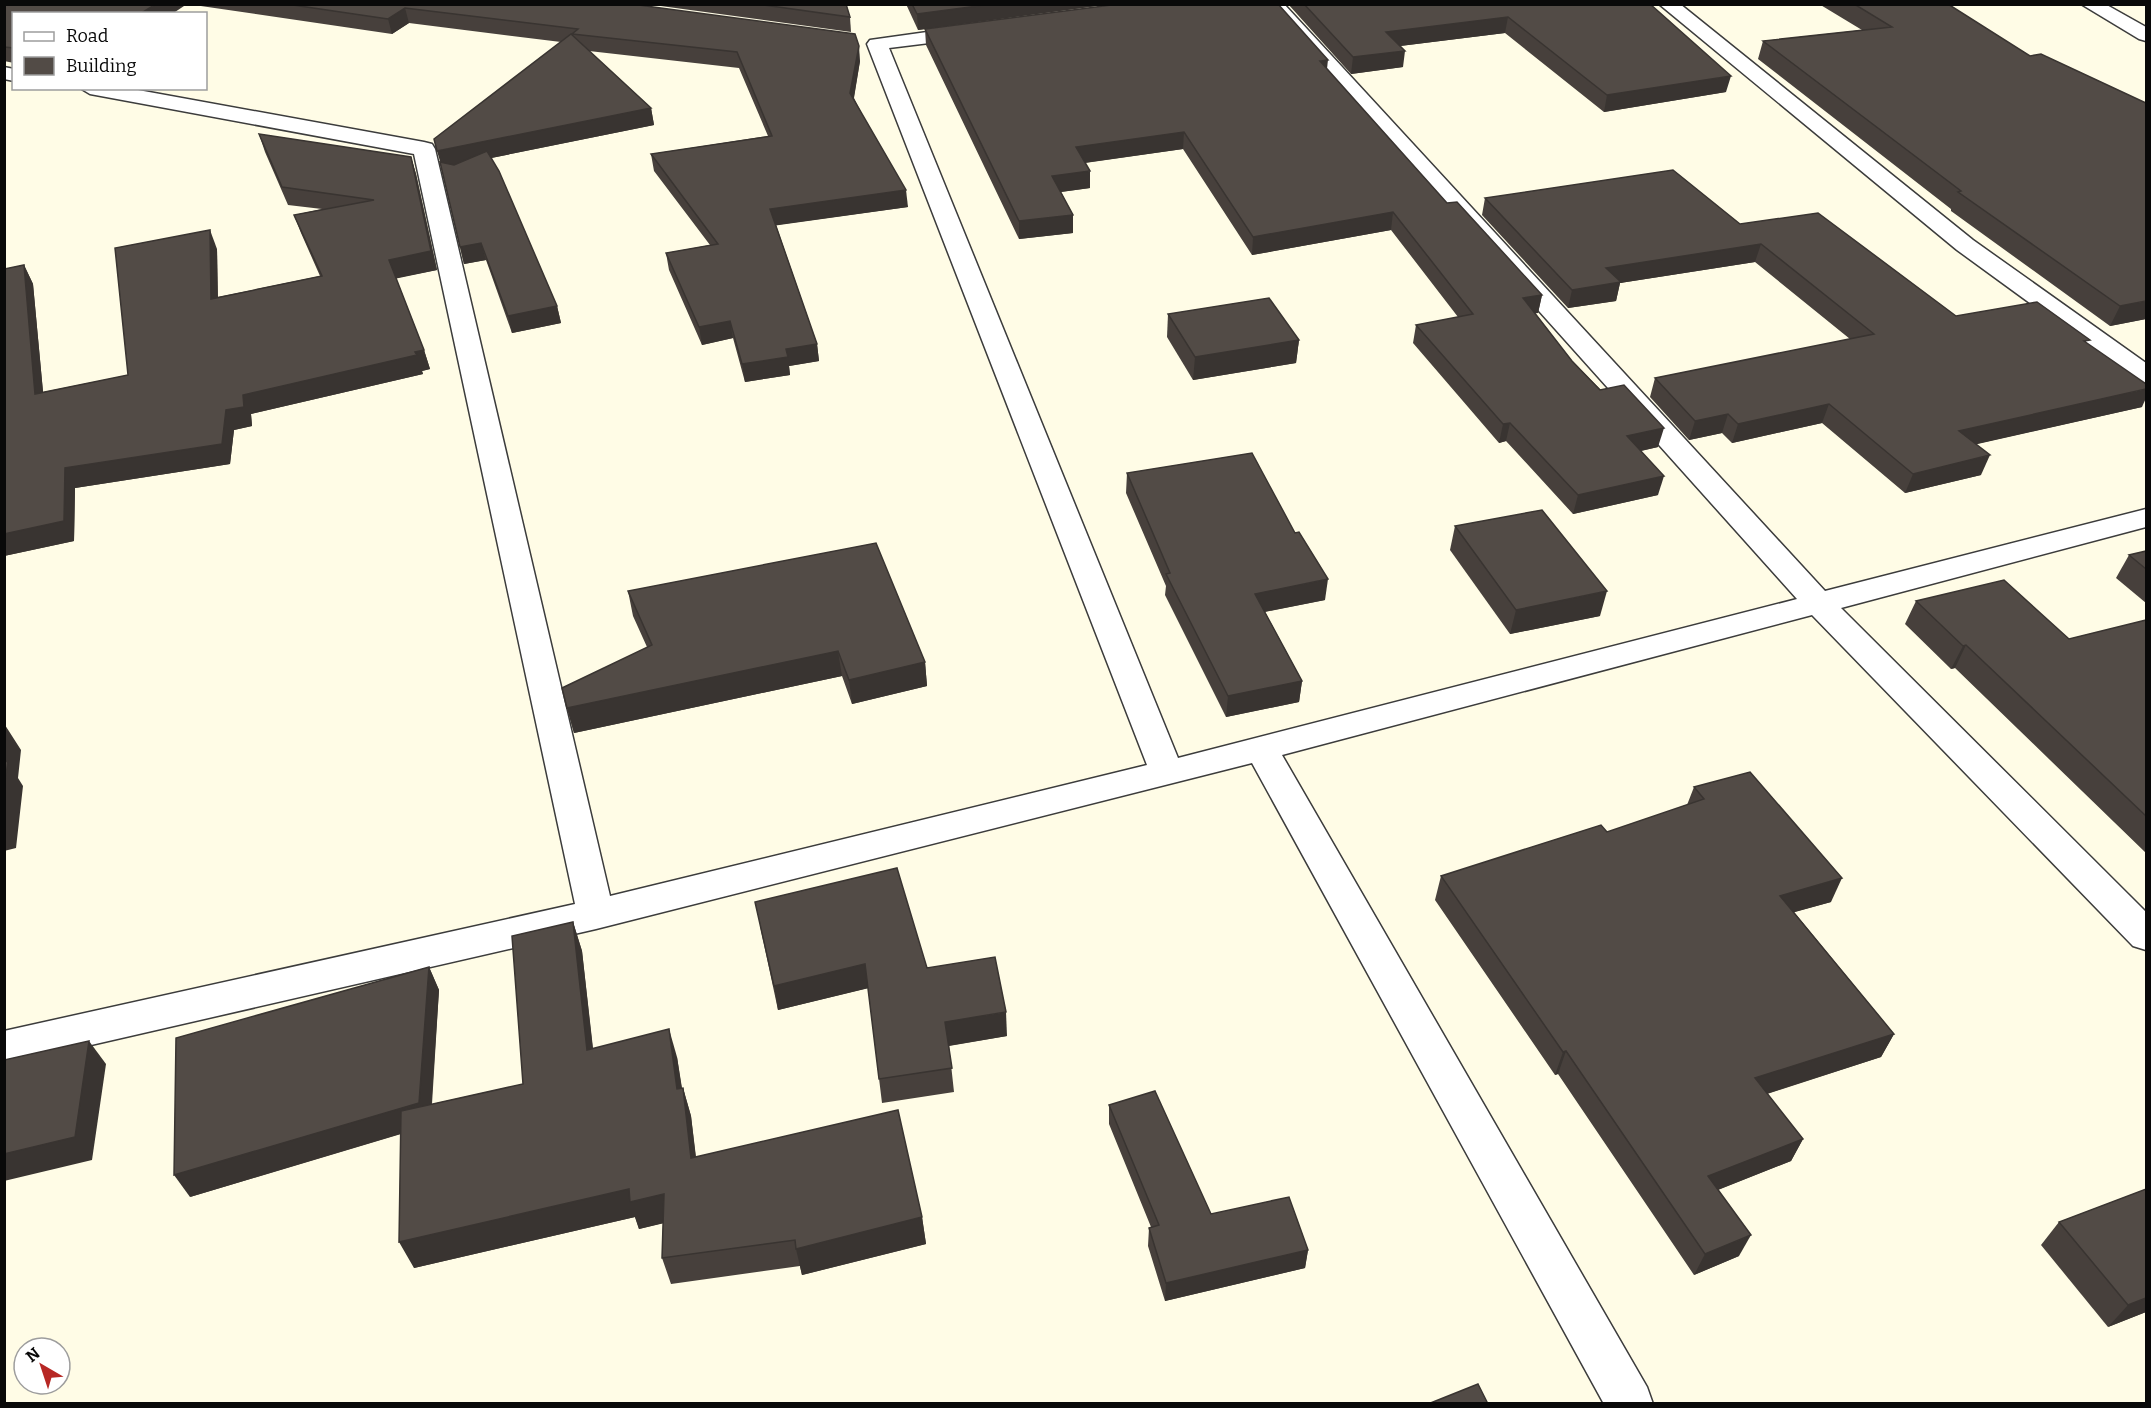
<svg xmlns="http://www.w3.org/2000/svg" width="2151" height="1408" font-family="Bitter,serif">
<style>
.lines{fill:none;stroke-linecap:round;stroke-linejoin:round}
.minor-casing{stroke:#3c3c3c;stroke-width:3}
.minor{fill:#fff;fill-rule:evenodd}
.wall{fill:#47403c}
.shaded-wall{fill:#393431}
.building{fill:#524b46;stroke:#393431;stroke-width:1.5}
</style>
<rect width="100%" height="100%" fill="#fffce6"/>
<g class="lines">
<defs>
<g id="minor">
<polygon points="1264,4 1284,4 1825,591 2146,509 2146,527 1841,608 2146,912 2146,950 2133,946 1812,615 1282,755 1647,1387 1653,1404 1604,1404 1252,763 596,929 4,1065 4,1031 575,904 414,154 90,94 80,88 127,88 424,142 432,144 435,149 610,896 1147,765 867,44 870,40 970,26 980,32 970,38 889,48 1178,758 1797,599"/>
<polygon points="1659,4 1680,4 1973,240 2146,363 2146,383 2137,381 1957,250"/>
<polygon points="2081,4 2105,4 2146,27 2146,41 2139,39"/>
<polygon points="4,67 14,69 14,81 4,79"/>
</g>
</defs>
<use href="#minor" class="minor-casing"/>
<use href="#minor" class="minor"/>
</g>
<g class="wall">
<polygon points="4,4 187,4 14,14 14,63 4,61"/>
<polygon points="187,4 631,4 860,61 854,98 908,207 776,225 817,344 819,361 789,366 790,375 745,382 733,338 702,345 669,270 666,253 710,245 654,171 651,154 768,136 739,68 589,51 651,108 654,125 491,158 557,306 561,323 512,333 486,260 464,264 440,162 561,42 409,23 392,34"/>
<polygon points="646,4 846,4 850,17 851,32"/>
<polygon points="906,4 1112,4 918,30"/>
<polygon points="1288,4 1650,4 1726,92 1604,112 1505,33 1400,46 1403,67 1351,74"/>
<polygon points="1819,4 1948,4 2146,319 2110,326 1951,211 1951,209 1758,59 1763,41 1862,30"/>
<polygon points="925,29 1327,69 1447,203 1542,295 1538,313 1535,313 1572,361 1658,447 1641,451 1658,495 1573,514 1506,441 1499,443 1413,343 1416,325 1458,317 1391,230 1252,255 1183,149 1085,163 1090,188 1061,192 1073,215 1073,233 1019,239 926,45"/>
<polygon points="259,134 411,157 416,174 437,270 396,278 424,350 430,369 422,371 423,374 251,414 252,426 234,430 230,464 75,488 74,541 4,556 4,269 24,265 33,284 43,392 128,375 217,249 218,297 320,276 301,233 294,215 322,209 288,205 265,152"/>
<polygon points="1485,198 1740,224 1956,316 2088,344 2142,407 1976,444 1981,475 1905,493 1822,423 1732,443 1722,433 1689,440 1650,397 1655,378 1850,339 1755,262 1620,283 1616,301 1568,308 1482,215"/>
<polygon points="1168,314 1299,340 1296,363 1193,380 1167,337"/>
<polygon points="1127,473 1325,600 1265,612 1302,681 1299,702 1226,717 1165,595 1166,586 1126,493"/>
<polygon points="1455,526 1600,616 1510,634 1450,550"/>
<polygon points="2146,551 2146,603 2116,578 2129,555"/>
<polygon points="628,591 925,662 927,686 852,704 842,676 574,733 567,708 647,647 633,616"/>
<polygon points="1916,601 2069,639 2146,620 2146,853 1955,668 1951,669 1905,624"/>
<polygon points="1694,787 1831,902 1794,912 1894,1034 1881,1057 1767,1094 1803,1139 1791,1161 1718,1190 1739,1256 1694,1275 1558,1074 1555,1075 1435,900 1441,876 1607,832 1687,805"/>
<polygon points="573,922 582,951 593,1048 677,1057 682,1088 683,1088 691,1116 696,1157 922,1217 926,1244 802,1275 800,1266 671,1284 662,1258 663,1223 639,1229 635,1217 414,1268 401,1134 190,1197 429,967 439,990 432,1104 523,1084"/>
<polygon points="760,926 927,968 1007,1036 949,1046 954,1092 882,1103 868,988 778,1010"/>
<polygon points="1109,1105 1211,1214 1308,1250 1305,1268 1165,1301 1148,1246 1149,1228 1151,1227 1109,1124"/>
<polygon points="2059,1222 2146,1312 2108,1327 2041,1245"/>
</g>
<g class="shaded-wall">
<polygon points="156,4 187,4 172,14 140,14"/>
<polygon points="993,4 1112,4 918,30 917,14"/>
<polygon points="405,8 409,23 392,34 388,19"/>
<polygon points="1508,17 1505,33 1384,48 1386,32"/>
<polygon points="859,46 860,61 852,108 850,93"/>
<polygon points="1405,51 1403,67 1351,74 1353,57"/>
<polygon points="1328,60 1326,77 1320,61"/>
<polygon points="1731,76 1726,92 1604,112 1607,95"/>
<polygon points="651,108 654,125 442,168 437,151"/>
<polygon points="1184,132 1183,149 1076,164 1076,147"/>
<polygon points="411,157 416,174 437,270 394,279 389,260"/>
<polygon points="1090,171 1090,188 1053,193 1052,176"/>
<polygon points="906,190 908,207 772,226 770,209"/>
<polygon points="1393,212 1391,230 1252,255 1253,237"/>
<polygon points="1073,215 1073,233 1019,239 1019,221"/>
<polygon points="210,230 217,249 218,317 211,299"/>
<polygon points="481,243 486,260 464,264 460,247"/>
<polygon points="1761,244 1755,262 1620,283 1616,301 1568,308 1572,290 1606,268"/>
<polygon points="24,265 33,284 45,413 35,394"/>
<polygon points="1542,295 1538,313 1519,316 1523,298"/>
<polygon points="2146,301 2146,319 2110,326 2120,306"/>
<polygon points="557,306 561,323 512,333 508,316"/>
<polygon points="730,321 733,338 702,345 699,327"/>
<polygon points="1299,340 1296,363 1193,380 1195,357"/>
<polygon points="817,344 819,361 789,366 790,375 745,382 742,364 786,349"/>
<polygon points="424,350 430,369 422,371 423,374 251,414 252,426 234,430 230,464 75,488 74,541 4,556 4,534 65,468 243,395"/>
<polygon points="2146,389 2146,398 2142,407 1951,450 1959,431"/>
<polygon points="1829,404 1822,423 1732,443 1738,424"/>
<polygon points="1728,414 1722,433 1689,440 1695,421"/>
<polygon points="1510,423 1506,441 1499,443 1503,424"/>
<polygon points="1664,428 1658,447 1622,455 1627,436"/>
<polygon points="1990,455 1981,475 1905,493 1913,474"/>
<polygon points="1664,476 1658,495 1573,514 1578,495"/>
<polygon points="1328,579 1325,600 1253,614 1255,594"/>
<polygon points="1607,591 1600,616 1510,634 1516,610"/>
<polygon points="1966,645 1955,668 1951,669 1963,646"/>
<polygon points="838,651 842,676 574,733 567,708"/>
<polygon points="925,662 927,686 852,704 849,680"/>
<polygon points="1302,681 1299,702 1226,717 1228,696"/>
<polygon points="5,725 21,750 18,778 23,786 16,848 4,851 4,735"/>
<polygon points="1842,878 1831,902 1770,919 1780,896"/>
<polygon points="573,922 582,951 596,1078 587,1050"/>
<polygon points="865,964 869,988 778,1010 774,986"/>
<polygon points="429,967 439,990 430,1125 190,1197 174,1175"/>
<polygon points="1006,1012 1007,1036 947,1046 945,1022"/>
<polygon points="669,1029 677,1057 686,1117 677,1089"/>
<polygon points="1894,1034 1881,1057 1744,1101 1755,1078"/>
<polygon points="89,1041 106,1064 92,1160 4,1181 4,1154"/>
<polygon points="1566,1051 1558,1074 1555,1075 1563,1052"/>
<polygon points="683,1088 691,1116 699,1186 691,1158"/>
<polygon points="1803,1139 1791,1161 1697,1198 1708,1176"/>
<polygon points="629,1189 664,1194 673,1221 639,1229 635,1217 414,1268 399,1242"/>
<polygon points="922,1217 926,1244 802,1275 796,1249"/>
<polygon points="1751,1235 1739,1256 1694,1275 1705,1254"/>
<polygon points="1308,1250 1305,1268 1165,1301 1166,1283"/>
<polygon points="2146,1298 2146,1312 2108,1327 2128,1305"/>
</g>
<g class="building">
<polygon points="4,4 156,4 140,14 14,14 14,48 4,47"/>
<polygon points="286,4 631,4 855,34 859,46 850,93 906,190 770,209 817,344 786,349 788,357 742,364 730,321 699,327 666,253 718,244 651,154 772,136 737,52 572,34 578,29 405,8 388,19"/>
<polygon points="756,4 846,4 850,17"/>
<polygon points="912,4 993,4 917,14"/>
<polygon points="1119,4 1278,4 1328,60 1320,61 1447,203 1457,202 1542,295 1523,298 1572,361 1600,390 1624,385 1664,428 1627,436 1664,476 1578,495 1510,423 1503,424 1416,325 1473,314 1393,212 1253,237 1184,132 1076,147 1090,171 1052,176 1073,215 1019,221 925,29"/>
<polygon points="1304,4 1650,4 1731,76 1607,95 1508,17 1386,32 1405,51 1353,57"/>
<polygon points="1854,4 1948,4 2030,56 2041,54 2146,103 2146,301 2120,306 1958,192 1961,191 1763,41 1892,27"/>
<polygon points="571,34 651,108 437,151 434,139"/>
<polygon points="259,134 411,157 431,251 389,260 424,350 415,352 417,355 243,395 244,407 226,410 222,444 65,468 64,521 4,534 4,269 24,265 35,394 128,375 115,248 210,230 211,299 322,276 294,215 374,200 282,187"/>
<polygon points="487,151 499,171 557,306 508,316 481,243 460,247 440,162 454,165"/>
<polygon points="1673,170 1740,224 1818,213 1956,316 2037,302 2090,340 2084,341 2146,384 2146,389 1959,431 1990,455 1913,474 1829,404 1738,424 1728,414 1695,421 1655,378 1874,334 1761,244 1606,268 1621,282 1572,290 1485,198"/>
<polygon points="1269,298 1299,340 1195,357 1168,314"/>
<polygon points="1252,453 1295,533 1299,532 1328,579 1255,594 1302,681 1228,696 1166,574 1170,573 1127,473"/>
<polygon points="1542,510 1607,591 1516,610 1455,526"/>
<polygon points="876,543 925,662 849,680 838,651 567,708 562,688 652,645 628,591"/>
<polygon points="2146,551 2146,569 2129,555"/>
<polygon points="2004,580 2069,639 2146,620 2146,816 1966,645 1963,646 1916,601"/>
<polygon points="8,761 4,789 4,762"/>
<polygon points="1750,772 1842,878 1780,896 1894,1034 1755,1078 1803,1139 1708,1176 1751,1235 1705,1254 1566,1051 1563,1052 1441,876 1601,825 1607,832 1704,799 1694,787"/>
<polygon points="897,868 927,968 995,957 1006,1012 945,1022 952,1068 879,1079 865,964 774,986 755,902"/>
<polygon points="573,922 587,1050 669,1029 677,1089 683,1088 691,1158 898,1110 922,1217 796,1249 795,1240 662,1258 664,1194 630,1202 629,1189 399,1242 401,1111 523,1084 512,936"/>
<polygon points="429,967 419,1103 174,1175 176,1038"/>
<polygon points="89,1041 75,1137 4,1154 4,1060"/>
<polygon points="1155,1091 1211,1214 1289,1197 1308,1250 1166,1283 1149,1228 1159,1225 1109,1105"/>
<polygon points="2146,1189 2146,1298 2128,1305 2059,1222"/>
<polygon points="1478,1384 1488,1404 1428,1404"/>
</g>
<rect width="2151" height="1408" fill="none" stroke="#090909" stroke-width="12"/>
<rect x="12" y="12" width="195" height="78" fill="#ffffff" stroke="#9d9d9d" stroke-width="1.5"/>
<rect x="24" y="32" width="30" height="9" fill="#ffffff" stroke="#9d9d9d" stroke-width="1.5"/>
<text x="66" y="42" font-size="18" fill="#090909">Road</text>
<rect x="24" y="57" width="30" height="18" fill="#524b46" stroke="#9d9d9d" stroke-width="1.5"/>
<text x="66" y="72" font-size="18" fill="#090909">Building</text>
<g transform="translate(42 1366) rotate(321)"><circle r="28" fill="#ffffff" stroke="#9d9d9d" stroke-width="1.5"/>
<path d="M0-4.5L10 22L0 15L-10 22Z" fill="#b72824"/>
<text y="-9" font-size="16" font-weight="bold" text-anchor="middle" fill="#090909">N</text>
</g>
</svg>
